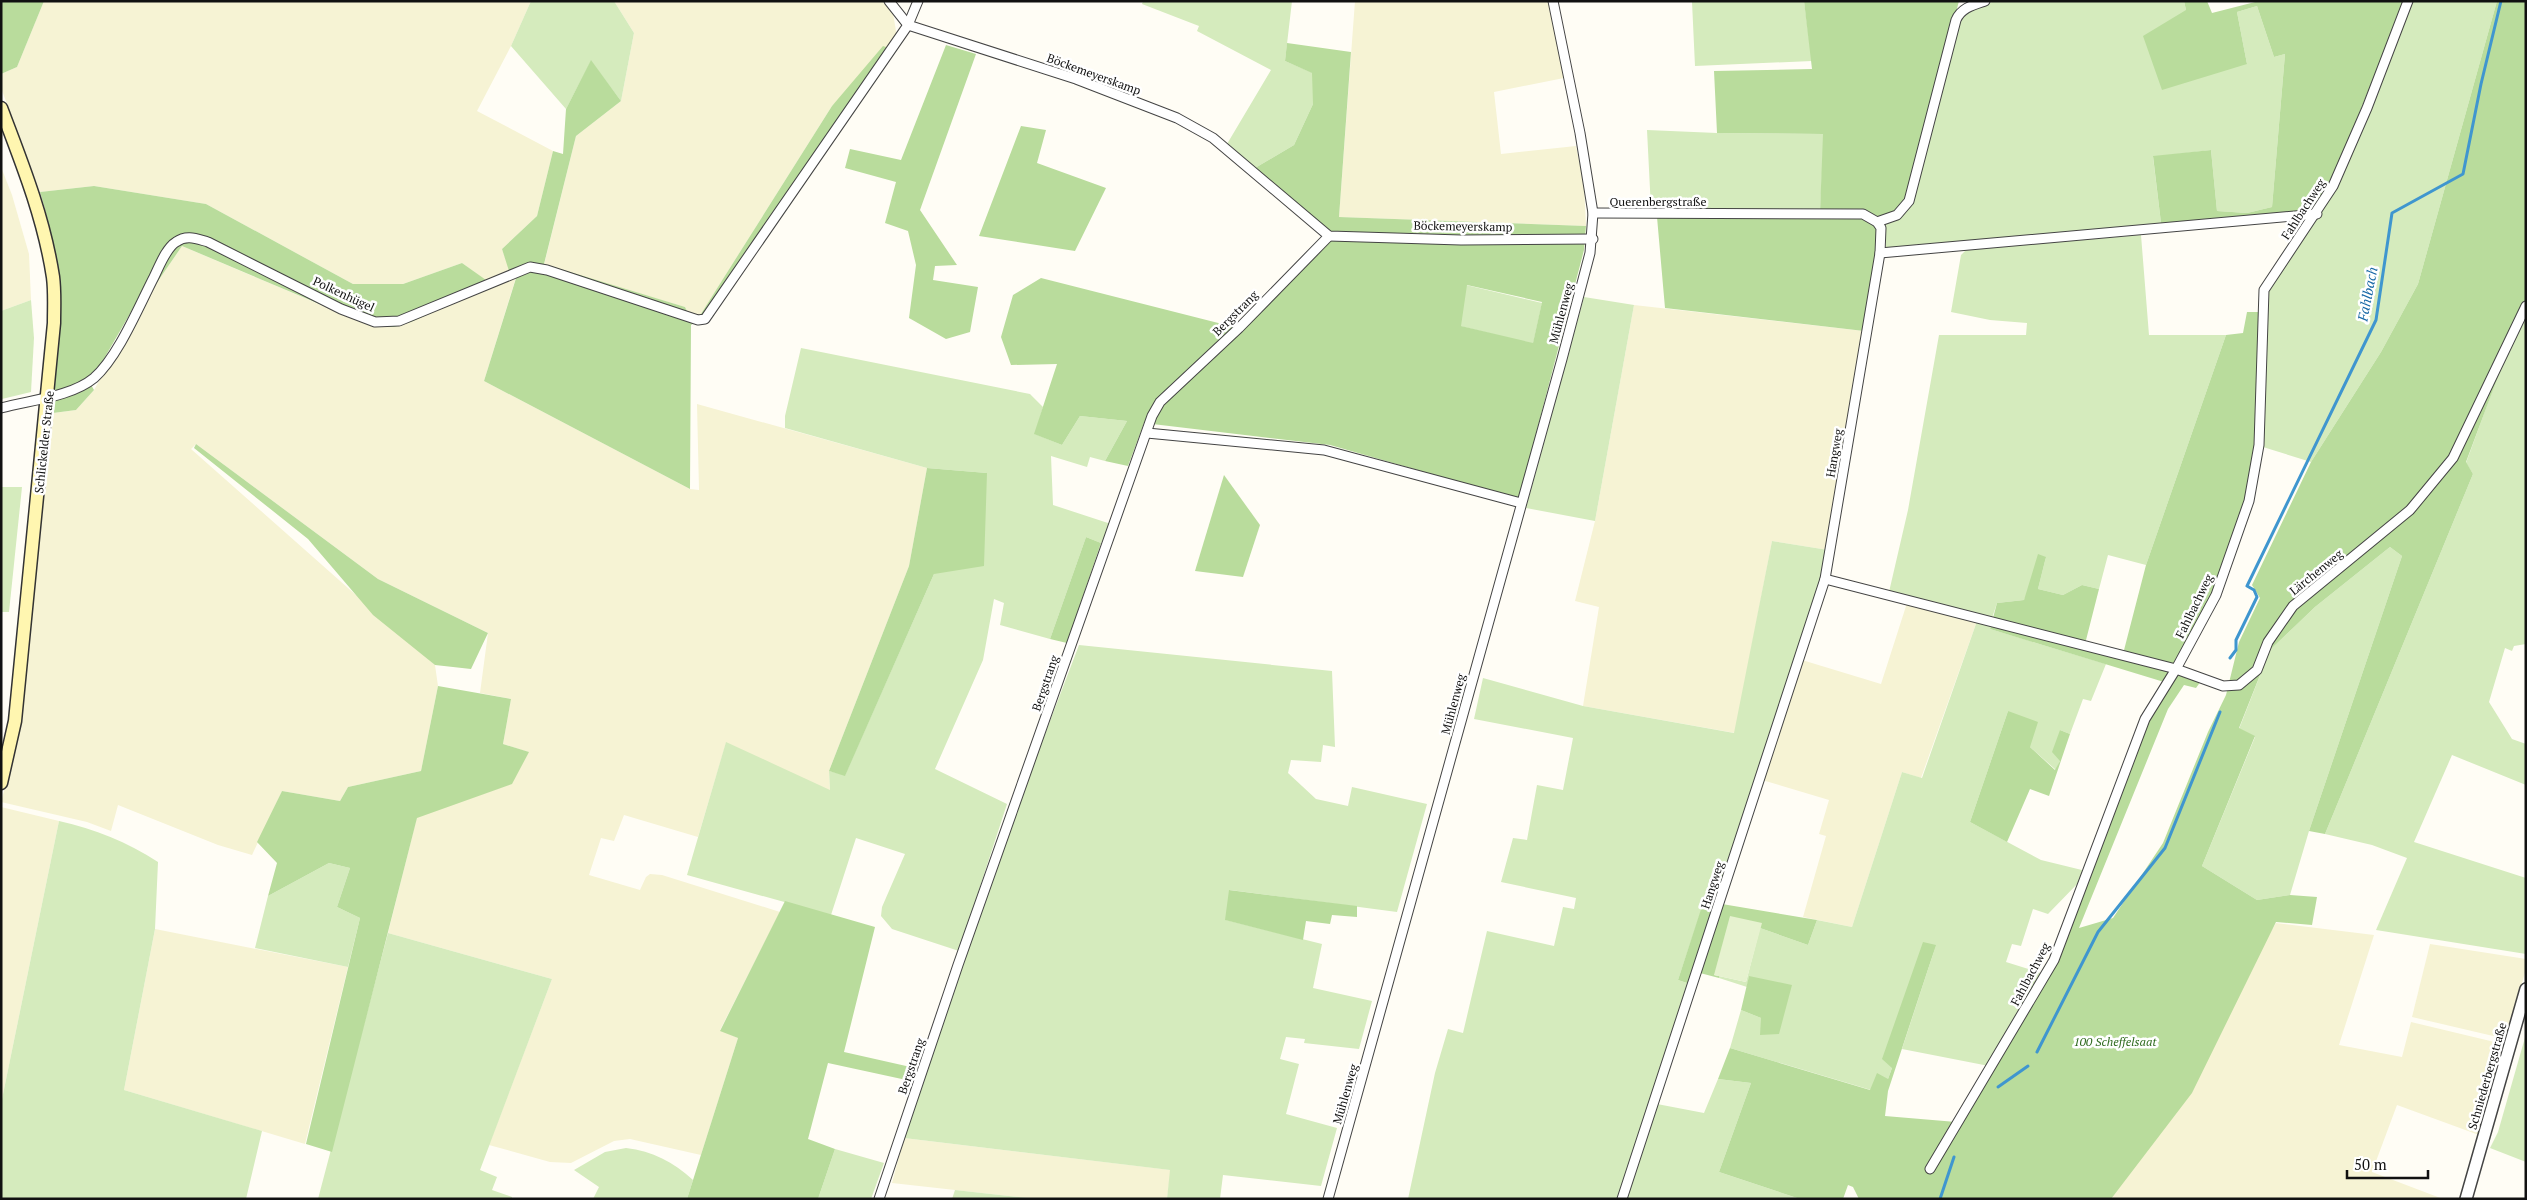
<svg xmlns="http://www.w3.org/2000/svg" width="2527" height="1200" font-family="'PT Serif',serif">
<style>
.farmland{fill:#f6f3d4}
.green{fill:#d5ebbd}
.forest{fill:#b9dc9c;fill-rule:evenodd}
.pitch{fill:#e6f2cf}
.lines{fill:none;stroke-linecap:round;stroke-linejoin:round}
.stream{stroke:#3f96cf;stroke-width:3}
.minor-casing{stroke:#444;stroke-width:11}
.tertiary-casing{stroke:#444;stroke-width:14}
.secondary-casing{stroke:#333;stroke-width:15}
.minor{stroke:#fff;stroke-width:9}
.tertiary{stroke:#fff;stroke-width:11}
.secondary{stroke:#fff6b0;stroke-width:12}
.labels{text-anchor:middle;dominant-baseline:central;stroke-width:5;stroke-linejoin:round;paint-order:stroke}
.street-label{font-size:12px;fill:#111;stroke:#fff}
.park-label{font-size:12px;font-style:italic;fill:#2f6b1f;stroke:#fff}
.water-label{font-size:14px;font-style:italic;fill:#1768a6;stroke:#fff}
</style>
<rect width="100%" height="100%" fill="#fffdf5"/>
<g class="farmland">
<polygon points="44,1 531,1 511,46 477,111 553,151 537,216 502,249 510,271 485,280 462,263 403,284 353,284 206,204 94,186 40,192 1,88 1,74 17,67"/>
<polygon points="614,1 882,1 893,13 897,37 889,48 832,106 699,317 689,315 685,307 544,265 576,136 621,101 634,33"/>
<polygon points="1355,1 1549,1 1564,78 1494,92 1501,154 1576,146 1584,184 1586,226 1339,217"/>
<polygon points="1,167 12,195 29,254 31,300 1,311"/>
<polygon points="182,246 335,311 497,281 517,274 484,381 690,489 699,490 697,404 927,468 909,566 829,771 830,791 726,743 698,837 624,815 614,841 601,838 589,875 640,890 646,877 650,874 662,875 780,912 720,1030 738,1038 701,1155 630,1139 614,1141 571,1163 550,1162 489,1145 552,979 388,933 417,817 511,784 528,752 503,744 511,699 480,693 488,633 378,579 196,444 191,449 435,665 438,686 421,771 348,787 340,801 282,791 252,855 218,845 118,805 111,831 87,822 1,802 18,741 53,413 76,410 94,390 143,303"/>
<polygon points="1634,305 1864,331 1828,550 1772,541 1735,733 1583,706 1599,607 1575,601 1595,521"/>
<polygon points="1907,603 1977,621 1921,778 1902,772 1852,927 1803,917 1826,836 1819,834 1829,800 1762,780 1802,660 1881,684"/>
<polygon points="1,807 59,821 1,1104"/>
<polygon points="2276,923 2374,935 2339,1045 2402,1057 2411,1022 2507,1045 2479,1135 2397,1105 2372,1172 2443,1199 2111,1199"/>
<polygon points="155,929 348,967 305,1144 124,1090"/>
<polygon points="2430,944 2526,959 2526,969 2506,1039 2412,1017"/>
<polygon points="904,1138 1171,1170 1167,1199 1037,1199 892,1183"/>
</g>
<g class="green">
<polygon points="531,1 614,1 634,33 621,101 591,61 566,109 511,46"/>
<polygon points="1143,1 1292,1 1285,61 1313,73 1313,104 1294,145 1255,168 1227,144 1271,70 1197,31 1199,26 1142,4"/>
<polygon points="1667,1 1804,1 1812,61 1695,66 1692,2"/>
<polygon points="1995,1 2184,1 2186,10 2247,64 2237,12 2257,6 2274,57 2285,54 2272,207 2247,213 2217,211 2211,150 2153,157 2161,223 1886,250 1886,228 1883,223 1960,20 1971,9"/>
<polygon points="2411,1 2497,1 2418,284 2381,352 2311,462 2263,447 2268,292 2319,215"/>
<polygon points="1647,130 1717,133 1824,134 1820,212 1651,209"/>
<polygon points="2141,235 2149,335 2226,335 2146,565 2108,555 2099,589 2082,585 2063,595 2038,589 2046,557 2024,600 1997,603 1991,621 1889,592 1908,510 1939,335 2026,335 2027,323 1990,320 1951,312 1961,255 1966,250"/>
<polygon points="1466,285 1542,303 1533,344 1460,326"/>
<polygon points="1584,297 1634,305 1595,521 1526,508"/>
<polygon points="31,300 34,338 31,392 2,399 1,311"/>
<polygon points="2526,312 2526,644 2514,646 2512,651 2505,648 2489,702 2512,739 2526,744 2526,785 2452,755 2414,842 2526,878 2526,954 2376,930 2407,858 2372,845 2325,834 2473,474 2466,463 2507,351"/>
<polygon points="801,348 1030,394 1043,407 1035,434 1062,445 1080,416 1127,421 1105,461 1090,457 1087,467 1051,456 1053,505 1111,524 1101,543 1086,537 1050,639 1000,625 1004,603 994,599 983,660 935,769 1007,804 959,951 892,929 881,916 882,907 905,854 856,838 831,915 687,875 726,742 830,790 829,771 845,775 934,574 987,473 927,468 785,428 785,416"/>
<polygon points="1,487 22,487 9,612 1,612"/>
<polygon points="1772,541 1828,550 1823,578 1729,865 1718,860 1678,980 1690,984 1619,1199 1408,1199 1435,1073 1448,1029 1463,1033 1487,931 1554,946 1563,907 1574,909 1576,898 1501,882 1513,838 1527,840 1537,785 1563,790 1573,738 1474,719 1483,678 1583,706 1734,733"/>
<polygon points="2390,547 2402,556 2309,831 2290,895 2257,900 2202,866 2255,737 2239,729 2270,650 2315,607"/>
<polygon points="1977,621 1990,625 1990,629 2106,664 2091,701 2083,699 2070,734 2060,730 2060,761 2056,770 2030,747 2008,711 1970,822 2041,860 2086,871 2082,879 2048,914 2033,909 2021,946 2012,944 2006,962 2044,974 1989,1066 1902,1049 1936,945 1888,1079 1871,1090 1730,1048 1741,1010 1761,1018 1779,1034 1749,977 1747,987 1719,978 1719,976 1746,982 1760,928 1808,945 1817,920 1852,927 1902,772 1922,778"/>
<polygon points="1079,645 1332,671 1335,747 1323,745 1321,762 1291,760 1288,773 1316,799 1348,806 1352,787 1427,804 1397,912 1230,890 1226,920 1322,944 1313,988 1372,1001 1359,1049 1304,1043 1305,1039 1286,1037 1280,1059 1299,1064 1286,1114 1337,1128 1321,1186 1223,1175 1220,1199 1167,1199 1170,1170 904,1138 1018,805"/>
<path d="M 59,821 C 95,829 127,842 158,862 L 155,929 L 124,1090 L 262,1131 L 246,1199 L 1,1199 L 1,1104 Z"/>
<polygon points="329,863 350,868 337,907 360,918 348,967 255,948 268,896"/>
<polygon points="388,933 552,979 480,1170 497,1177 492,1190 512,1197 512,1199 318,1199"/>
<polygon points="2526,1034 2526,1162 2490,1148 2498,1132"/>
<polygon points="1718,1079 1751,1083 1719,1172 1800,1199 1624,1199 1657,1104 1704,1113"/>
<path d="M 626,1148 C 653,1151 673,1162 693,1180 L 687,1199 L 593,1199 L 599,1187 L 574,1170 L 605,1152 Z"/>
<polygon points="835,1149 884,1163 871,1199 818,1199"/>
<polygon points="955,1190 1037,1199 952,1199"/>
</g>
<g class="forest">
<polygon points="1,1 44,1 17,67 1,74"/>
<path d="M 1804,1 L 1959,1 L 1907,200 C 1892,231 1847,216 1820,212 L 1823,134 L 1717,133 L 1714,71 L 1812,69 Z"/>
<polygon points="2184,1 2207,1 2212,13 2259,1 2404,1 2331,184 2315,211 2161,223 2153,156 2211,150 2217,211 2247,213 2272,207 2285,54 2274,57 2257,6 2237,12 2247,64 2162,90 2143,36 2186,10"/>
<polygon points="2497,1 2526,1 2526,302 2466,462 2473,474 2325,834 2309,831 2402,556 2390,547 2315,607 2270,650 2239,728 2255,736 2202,866 2257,900 2290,895 2317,897 2312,925 2276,922 2192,1093 2111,1199 1859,1199 1853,1187 1848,1185 1843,1199 1800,1199 1719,1172 1751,1083 1718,1079 1730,1048 1870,1090 1877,1073 1888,1079 1892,1068 1882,1059 1923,942 1936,945 1888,1091 1885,1116 1956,1122 2056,960 2156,702 2177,671 2201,681 2196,688 2184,685 2168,709 2079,928 2113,918 2163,843 2208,732 2226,695 2239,642 2260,598 2252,585 2311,462 2381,352 2418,284"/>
<path d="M 1287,43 L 1351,52 L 1339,217 L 1586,226 L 1584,250 L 1519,499 L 1330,445 L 1144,423 L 1128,466 L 1105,461 L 1127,421 L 1080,416 L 1062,445 L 1034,434 L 1057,364 L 1011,365 L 1001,337 L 1013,295 L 1041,278 L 1238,328 L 1326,234 L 1255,168 L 1294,145 L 1313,104 L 1312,73 L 1285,61 ZM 1467,285 L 1542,302 L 1533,343 L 1461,326 Z"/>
<polygon points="946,45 976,54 920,210 957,265 935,266 933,280 978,287 970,332 946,339 909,318 916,265 908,231 885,223 896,182 845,168 850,149 901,160"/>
<path d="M 883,46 L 889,48 L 704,316 L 691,325 L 690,489 L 484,381 L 517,275 L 411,322 L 394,327 L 374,327 L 182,246 L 143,303 L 135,305 L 90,383 L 94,390 L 76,410 L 53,413 C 59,336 64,268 40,192 L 94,186 L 206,204 L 353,284 L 403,284 L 462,263 L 486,280 L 509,271 L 502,249 L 537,216 L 553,151 L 563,154 L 566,109 L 591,60 L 621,101 L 576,136 L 544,264 L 685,307 L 689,315 L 699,317 L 832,106 Z"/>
<polygon points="1021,126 1046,130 1037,163 1106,188 1075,251 979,236"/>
<path d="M 1863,216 L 1876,223 C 1880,259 1870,296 1864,331 L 1665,308 L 1657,217 Z"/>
<polygon points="2247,312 2260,312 2255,441 2247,500 2213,593 2176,667 2123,654 2146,565 2226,335 2243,333"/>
<polygon points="196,444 378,579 488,633 471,669 435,665 373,615 308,539 194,448"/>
<polygon points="927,468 987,473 984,566 934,574 845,776 829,771 909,566"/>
<polygon points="1224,475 1260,525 1243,577 1195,571"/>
<polygon points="1086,537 1101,543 1067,643 1050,639"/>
<polygon points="2038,554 2046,557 2038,589 2063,595 2082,585 2099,589 2085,644 2173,671 2164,682 1990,629 1997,603 2024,600"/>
<polygon points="438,686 511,699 503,744 529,752 512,784 417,818 332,1152 306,1144 360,918 337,907 350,868 329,863 268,896 277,863 257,842 282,791 340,801 348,787 421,771"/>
<polygon points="2008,711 2038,722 2030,747 2055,770 2060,761 2052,752 2060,730 2070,734 2049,796 2030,789 2007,842 1970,822"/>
<polygon points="1717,860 1729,865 1722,904 1817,920 1808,945 1760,928 1761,923 1714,975 1719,976 1719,978 1700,973 1690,984 1678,980"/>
<polygon points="1229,890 1357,906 1357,917 1332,915 1330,924 1306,921 1303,940 1225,920"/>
<polygon points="785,901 875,927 844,1052 915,1068 911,1081 828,1063 808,1139 835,1149 818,1199 687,1199 738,1038 720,1031"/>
<polygon points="1749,976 1792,985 1779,1034 1760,1035 1761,1018 1741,1010"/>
</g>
<polygon class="pitch" points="1730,916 1762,923 1746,982 1714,975"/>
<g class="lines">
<g class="stream">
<polyline points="2230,658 2236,650 2236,640 2257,597 2254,590 2247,586 2376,320 2392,213 2463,174 2481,84 2501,1"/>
<polyline points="2037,1052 2098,932 2165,848 2220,712"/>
<polyline points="1998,1087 2028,1066"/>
<polyline points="1940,1199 1954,1157"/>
</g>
<defs>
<g id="minor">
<polyline points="889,1 908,25 1076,79 1177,118 1213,138 1329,236 1461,240 1593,239"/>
<polyline points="1593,213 1863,214 1877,222 1881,228 1880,253 1825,579 1622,1199"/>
<path d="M 1877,222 L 1897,215 L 1909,201 L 1956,20 C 1961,8 1973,5 1985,1"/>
<polyline points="1880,253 2317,214"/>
<path d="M 1,408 C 30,400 71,397 94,378 C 118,357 139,306 154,277 C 159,267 166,248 176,242 C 187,234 197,239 208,242 L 341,309 L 375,322 L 399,321 L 530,267 L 547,270 L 698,320 L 705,319 L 908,25 L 918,1"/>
<polyline points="1147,433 1324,450 1521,503"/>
<polyline points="1825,579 2176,669 2223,686 2239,685 2257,670 2268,642 2293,606 2410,510 2453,458 2526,306"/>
<polyline points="1930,1169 2054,960 2145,719 2176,669 2216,595 2249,501 2259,445 2264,290 2333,186 2367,108 2408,1"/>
<polyline points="879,1199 958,965 1152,416 1160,402 1239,328 1329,236"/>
<polyline points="1328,1199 1562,359 1590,253 1593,213 1580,133 1553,1"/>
</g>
<polyline id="tertiary" points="2466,1199 2526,989"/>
<path id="secondary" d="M 1,108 C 22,163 44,218 53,277 C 55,292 54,308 54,323 L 15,721 L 1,783"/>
</defs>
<use href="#minor" class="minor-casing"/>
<use href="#tertiary" class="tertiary-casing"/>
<use href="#secondary" class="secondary-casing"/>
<use href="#minor" class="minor"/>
<use href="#tertiary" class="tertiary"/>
<use href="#secondary" class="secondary"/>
</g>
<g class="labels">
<g class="street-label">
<text transform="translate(1094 74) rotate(20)">Böckemeyerskamp</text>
<text x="1658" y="201">Querenbergstraße</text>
<text transform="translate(2303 209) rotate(-57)">Fahlbachweg</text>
<text transform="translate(1463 226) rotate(1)">Böckemeyerskamp</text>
<text transform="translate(344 294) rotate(25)">Polkenhügel</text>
<text transform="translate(1235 313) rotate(-45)">Bergstrang</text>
<text transform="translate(1561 313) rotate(-75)">Mühlenweg</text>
<text transform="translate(44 442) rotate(-84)">Schlickelder Straße</text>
<text transform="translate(1834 453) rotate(-80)">Hangweg</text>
<text transform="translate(2316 572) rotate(-39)">Lärchenweg</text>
<text transform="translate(2194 606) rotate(-64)">Fahlbachweg</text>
<text transform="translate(1045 683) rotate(-71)">Bergstrang</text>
<text transform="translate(1453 704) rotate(-75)">Mühlenweg</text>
<text transform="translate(1712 885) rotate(-72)">Hangweg</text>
<text transform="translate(2030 974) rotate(-62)">Fahlbachweg</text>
<text transform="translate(911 1066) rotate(-71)">Bergstrang</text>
<text transform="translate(2487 1076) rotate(-74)">Schniederbergstraße</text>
<text transform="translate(1345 1094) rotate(-74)">Mühlenweg</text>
</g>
<g class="park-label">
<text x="2115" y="1041">100 Scheffelsaat</text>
</g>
<g class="water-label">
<text transform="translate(2367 294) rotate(-79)">Fahlbach</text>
</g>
</g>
<rect width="2527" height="1200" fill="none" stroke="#111111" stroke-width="5"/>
<path d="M2347 1170v8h81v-8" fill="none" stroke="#111111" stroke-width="2.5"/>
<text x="2354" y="1170" font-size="15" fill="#111111" stroke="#ffffff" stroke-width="4" paint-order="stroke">50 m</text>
</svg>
